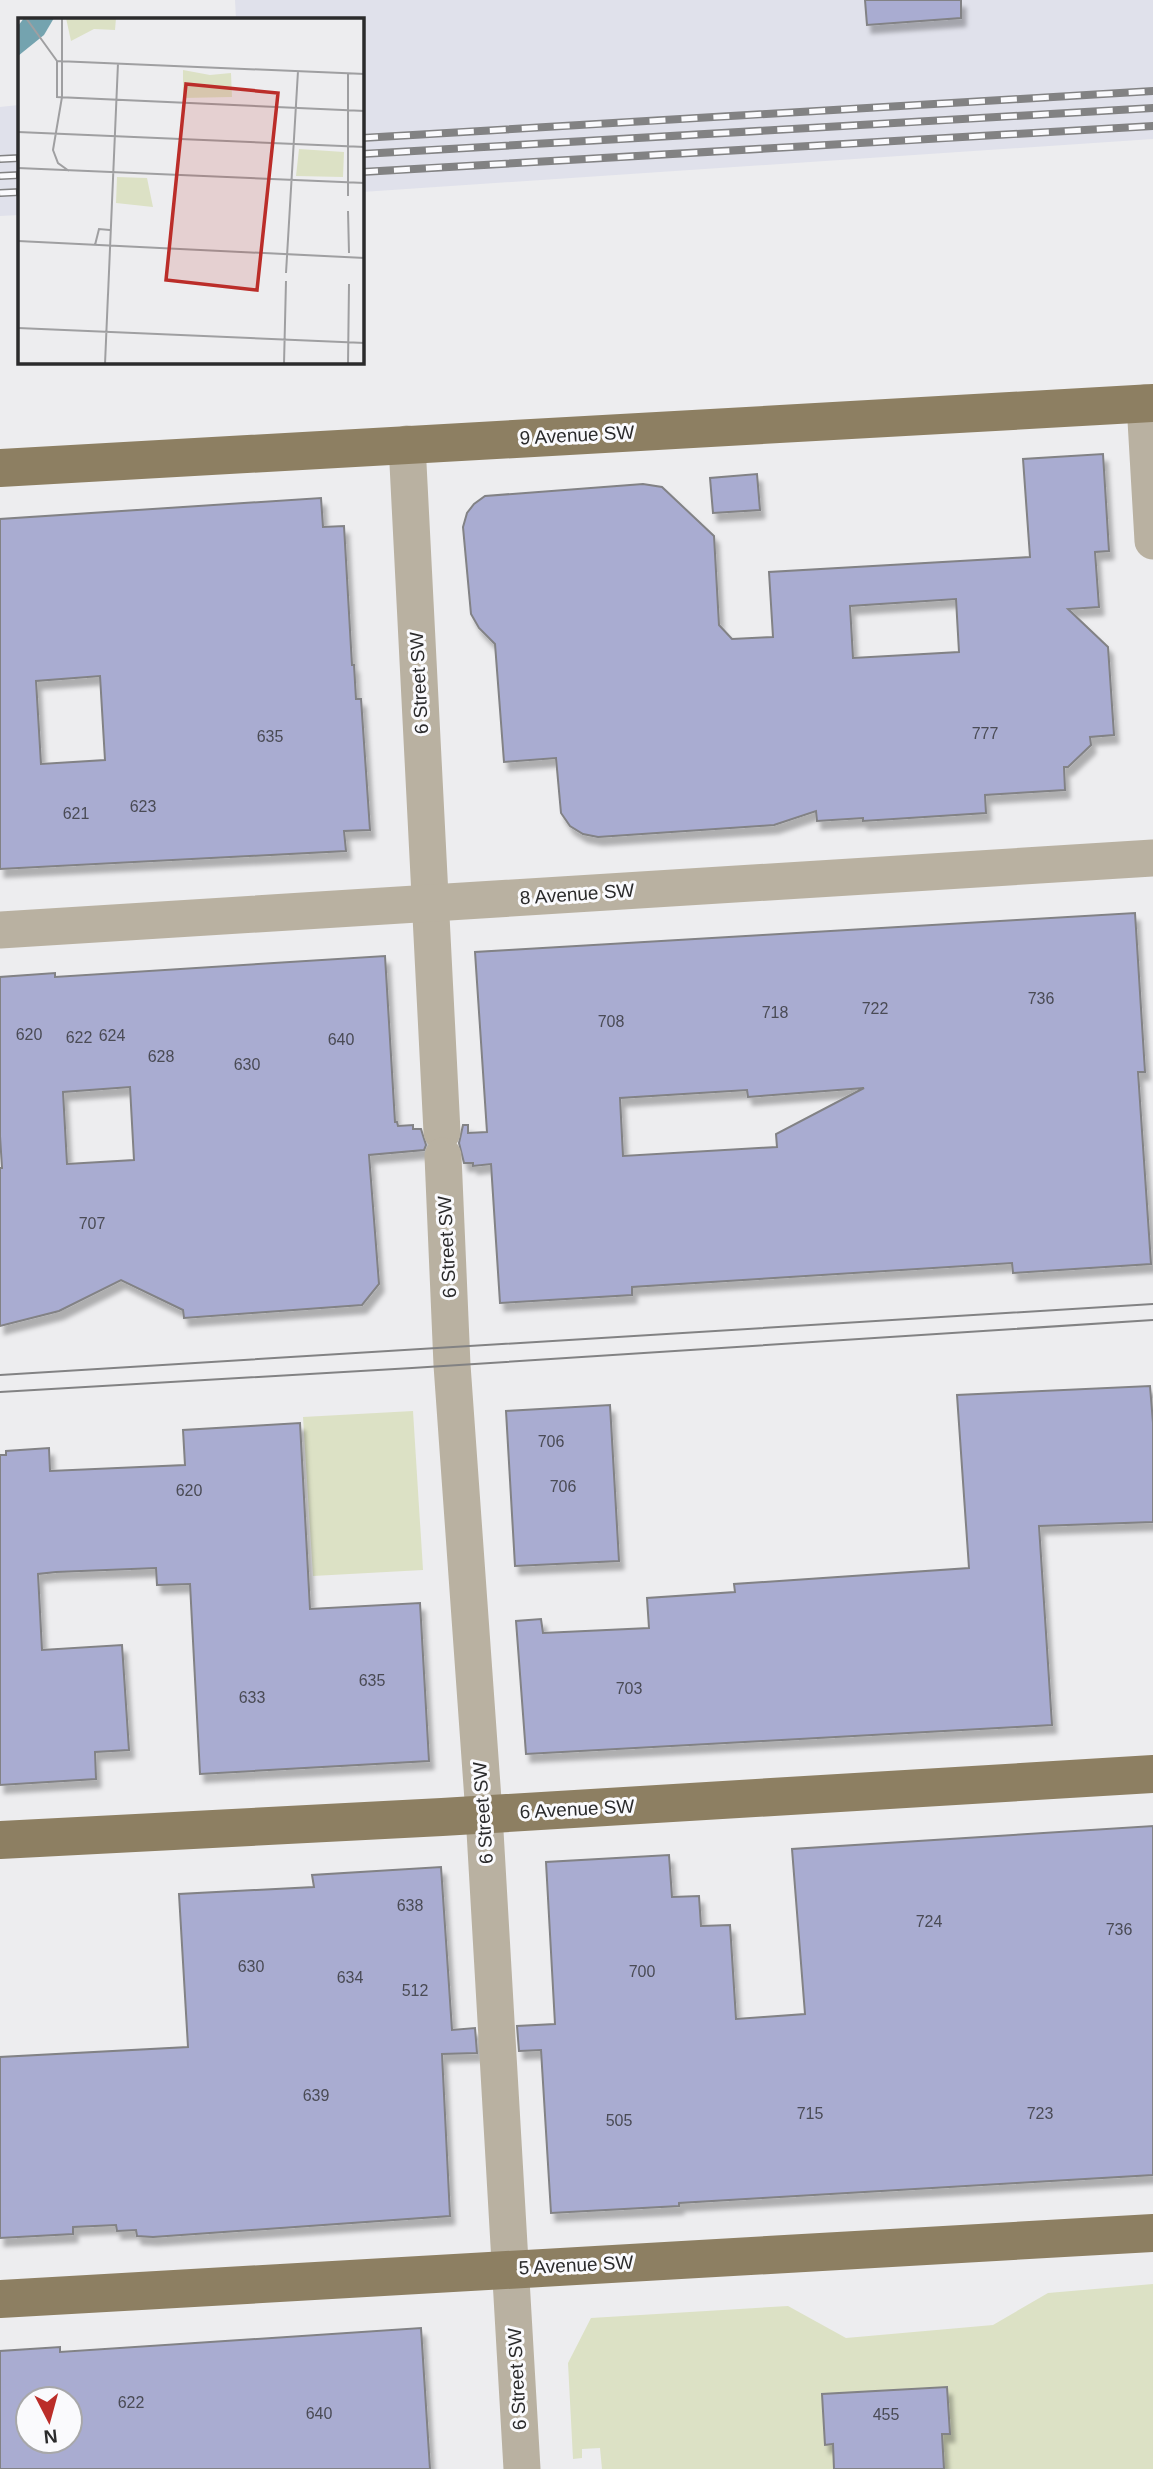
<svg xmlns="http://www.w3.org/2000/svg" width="1153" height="2469" font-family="Arial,sans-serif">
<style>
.built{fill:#e0e1eb}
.green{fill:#dce1c5}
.building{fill:#a9acd1;stroke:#828285;stroke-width:2;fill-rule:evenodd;filter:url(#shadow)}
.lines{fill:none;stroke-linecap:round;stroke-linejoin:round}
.minor{stroke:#b9b1a1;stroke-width:37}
.major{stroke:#8d7f62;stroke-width:38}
.tram{stroke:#828283;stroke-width:2}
.rail-casing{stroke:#828283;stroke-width:8}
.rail{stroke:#fafafd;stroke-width:5;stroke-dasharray:16;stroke-linecap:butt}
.labels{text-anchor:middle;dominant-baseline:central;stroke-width:6;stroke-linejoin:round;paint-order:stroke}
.number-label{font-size:16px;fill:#4a4b55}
.street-label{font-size:19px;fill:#2b2b2c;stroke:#fafafd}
.inset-road{fill:none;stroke:#9f9fa1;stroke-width:2}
.view{fill:#bb2d29;fill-opacity:0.15;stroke:#bb2d29;stroke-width:3.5}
.inset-edge{fill:none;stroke:#2b2b2c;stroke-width:3.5}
</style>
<defs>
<filter id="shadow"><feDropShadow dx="4.5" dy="8" stdDeviation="2" flood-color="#0004"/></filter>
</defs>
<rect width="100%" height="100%" fill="#ededef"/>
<g class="built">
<polygon points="235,0 1153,0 1153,139 362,192 362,19 236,19"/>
<polygon points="19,105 19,215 0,216 0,107"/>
</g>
<g class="green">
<polygon points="413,1411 423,1570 313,1576 303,1417"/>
<polygon points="1153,2284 1153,2469 602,2469 600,2448 582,2449 582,2458 573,2459 568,2363 591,2318 788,2306 846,2338 993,2325 1048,2293"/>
</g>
<g class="building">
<polygon points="865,0 961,0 961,18 867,25"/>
<path d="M 1103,454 L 1109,551 L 1095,552 L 1099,607 L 1068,609 L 1108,647 L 1114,735 L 1090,737 L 1091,745 L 1068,767 L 1064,767 L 1065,790 L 985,795 L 986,813 L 863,821 L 863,818 L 817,821 L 816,811 L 774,825 L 598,837 L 583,834 L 570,826 L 561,813 L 556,758 L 504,762 L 495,644 L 479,628 L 471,614 L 463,527 L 467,513 L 474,504 L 485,496 L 643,484 L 662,487 L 714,536 L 719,625 L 732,639 L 773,637 L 769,572 L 1030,557 L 1023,459 ZM 956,599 L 959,652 L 853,658 L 850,606 Z"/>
<polygon points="757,474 760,510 713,513 710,478"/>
<path d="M 321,498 L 323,527 L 344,526 L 352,665 L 354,665 L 356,699 L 361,699 L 370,830 L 344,831 L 346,851 L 0,869 L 0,519 ZM 100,676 L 105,760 L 41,764 L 36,681 Z"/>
<path d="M 1135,913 L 1145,1072 L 1138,1072 L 1151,1264 L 1013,1273 L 1012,1263 L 632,1287 L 632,1295 L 500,1303 L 491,1164 L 473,1166 L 473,1163 L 464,1163 L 459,1143 L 463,1125 L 468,1125 L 468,1133 L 487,1132 L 475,952 ZM 864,1088 L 776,1134 L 777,1147 L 623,1156 L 620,1098 L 747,1090 L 748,1097 Z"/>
<path d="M 385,956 L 395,1122 L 397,1122 L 398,1126 L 413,1125 L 413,1129 L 421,1129 L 426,1145 L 424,1150 L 369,1155 L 379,1284 L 362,1305 L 184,1318 L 183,1310 L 121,1280 L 59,1311 L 0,1326 L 0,1168 L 2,1168 L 0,1136 L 0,977 L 55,973 L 55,977 ZM 130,1087 L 134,1160 L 67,1164 L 63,1092 Z"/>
<polygon points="1150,1386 1153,1423 1153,1522 1039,1526 1052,1725 526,1754 516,1621 541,1619 543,1633 649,1628 647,1598 735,1592 734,1584 969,1568 957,1395"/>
<polygon points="610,1405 619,1561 515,1566 506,1411"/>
<polygon points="300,1423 310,1609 420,1603 429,1761 200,1774 190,1584 157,1585 156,1568 56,1572 38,1574 42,1650 122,1645 129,1750 95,1752 96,1779 0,1785 0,1455 6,1455 6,1451 49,1448 50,1471 185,1465 183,1430"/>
<polygon points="1153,1826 1153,2175 679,2203 679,2206 551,2213 541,2050 519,2051 517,2026 555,2024 546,1862 669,1855 672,1897 699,1896 701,1926 730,1925 736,2019 805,2014 792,1849"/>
<polygon points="441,1867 452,2030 475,2028 477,2053 442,2054 450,2216 153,2237 137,2236 136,2230 117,2231 116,2225 73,2227 73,2234 0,2238 0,2057 188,2047 179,1894 314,1887 312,1875"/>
<path d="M 421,2328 L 430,2469 L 0,2469 L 0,2351 L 60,2347 L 60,2352 ZM 28,2399 L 70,2399 L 70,2441 L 28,2441 Z"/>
<polygon points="947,2387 950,2434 942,2434 944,2469 834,2469 833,2444 825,2445 822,2394"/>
</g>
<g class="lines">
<g class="minor">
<polyline points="1145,403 1153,541"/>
<polyline points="407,444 442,1132"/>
<polyline points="0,930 1153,858"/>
<polyline points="443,1156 452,1365 484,1814 522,2469"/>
</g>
<g class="major">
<polyline points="0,468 1153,403"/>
<polyline points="0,1840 442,1817 1153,1774"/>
<polyline points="0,2299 1153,2233"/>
</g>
<g class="tram">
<polyline points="0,1375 1153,1304"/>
<polyline points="0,1392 412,1368 1153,1320"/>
</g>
<defs>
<g id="rail">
<polyline points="362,138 1153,91"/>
<polyline points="362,154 1153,108"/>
<polyline points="0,159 19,158"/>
<polyline points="362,172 1153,126"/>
<polyline points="0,176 19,175"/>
<polyline points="0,193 19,192"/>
</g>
</defs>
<use href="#rail" class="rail-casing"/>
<use href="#rail" class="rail"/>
</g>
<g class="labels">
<g class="number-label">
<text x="985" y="733">777</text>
<text x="270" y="736">635</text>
<text x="143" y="806">623</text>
<text x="76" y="813">621</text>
<text x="1041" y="998">736</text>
<text x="875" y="1008">722</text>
<text x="775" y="1012">718</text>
<text x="611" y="1021">708</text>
<text x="29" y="1034">620</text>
<text x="112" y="1035">624</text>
<text x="79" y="1037">622</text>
<text x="341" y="1039">640</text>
<text x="161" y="1056">628</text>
<text x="247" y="1064">630</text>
<text x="92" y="1223">707</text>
<text x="551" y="1441">706</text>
<text x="563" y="1486">706</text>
<text x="189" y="1490">620</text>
<text x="372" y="1680">635</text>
<text x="629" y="1688">703</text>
<text x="252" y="1697">633</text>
<text x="410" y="1905">638</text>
<text x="929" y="1921">724</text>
<text x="1119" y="1929">736</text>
<text x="251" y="1966">630</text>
<text x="642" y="1971">700</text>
<text x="350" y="1977">634</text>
<text x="415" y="1990">512</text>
<text x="316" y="2095">639</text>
<text x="810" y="2113">715</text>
<text x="1040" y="2113">723</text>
<text x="619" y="2120">505</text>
<text x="131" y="2402">622</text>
<text x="319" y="2413">640</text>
<text x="886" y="2414">455</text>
</g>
<g class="street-label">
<text transform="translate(577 435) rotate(-3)">9 Avenue SW</text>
<text transform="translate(419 683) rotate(-93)">6 Street SW</text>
<text transform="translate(577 894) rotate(-4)">8 Avenue SW</text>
<text transform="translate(447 1247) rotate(-93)">6 Street SW</text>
<text transform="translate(577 1809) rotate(-3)">6 Avenue SW</text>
<text transform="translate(483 1813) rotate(-94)">6 Street SW</text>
<text transform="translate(576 2265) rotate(-3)">5 Avenue SW</text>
<text transform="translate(517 2379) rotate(-93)">6 Street SW</text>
</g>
</g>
<g transform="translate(18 18)">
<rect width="346" height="346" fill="#ededef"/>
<path d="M 48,0 L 98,0 L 97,12 L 76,11 L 53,23 ZM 165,52 L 192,57 L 213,55 L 214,79 L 165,80 ZM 281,131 L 326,134 L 325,159 L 278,158 ZM 99,159 L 129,160 L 135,189 L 98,185 Z" fill="#dce1c5"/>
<path d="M 6,0 L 36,0 L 26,17 L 0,38 L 0,8 Z" fill="#74a3af"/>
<path class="inset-road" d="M 8,0 L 39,43 L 39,79 L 347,93M 44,0 L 44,79 L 35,132 L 40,145 L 51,153M 39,43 L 347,56M 330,55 L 330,178M 0,114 L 347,129M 0,150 L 347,165M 330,193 L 331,235M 0,223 L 347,240M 77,227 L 81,211 L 92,212M 268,255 L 280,53M 90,277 L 100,45M 0,310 L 347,325M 87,346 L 90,276M 266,346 L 268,263M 330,346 L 331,266"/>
<path class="view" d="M 168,66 L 260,75 L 239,272 L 148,262 Z"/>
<rect width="346" height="346" class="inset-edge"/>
</g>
<g transform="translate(49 2420) rotate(174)"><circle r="33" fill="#fafafd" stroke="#a7a7a9" stroke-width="2"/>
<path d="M0-5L12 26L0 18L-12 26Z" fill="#bb2d29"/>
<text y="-10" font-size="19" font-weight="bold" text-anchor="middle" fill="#2b2b2c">N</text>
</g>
</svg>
